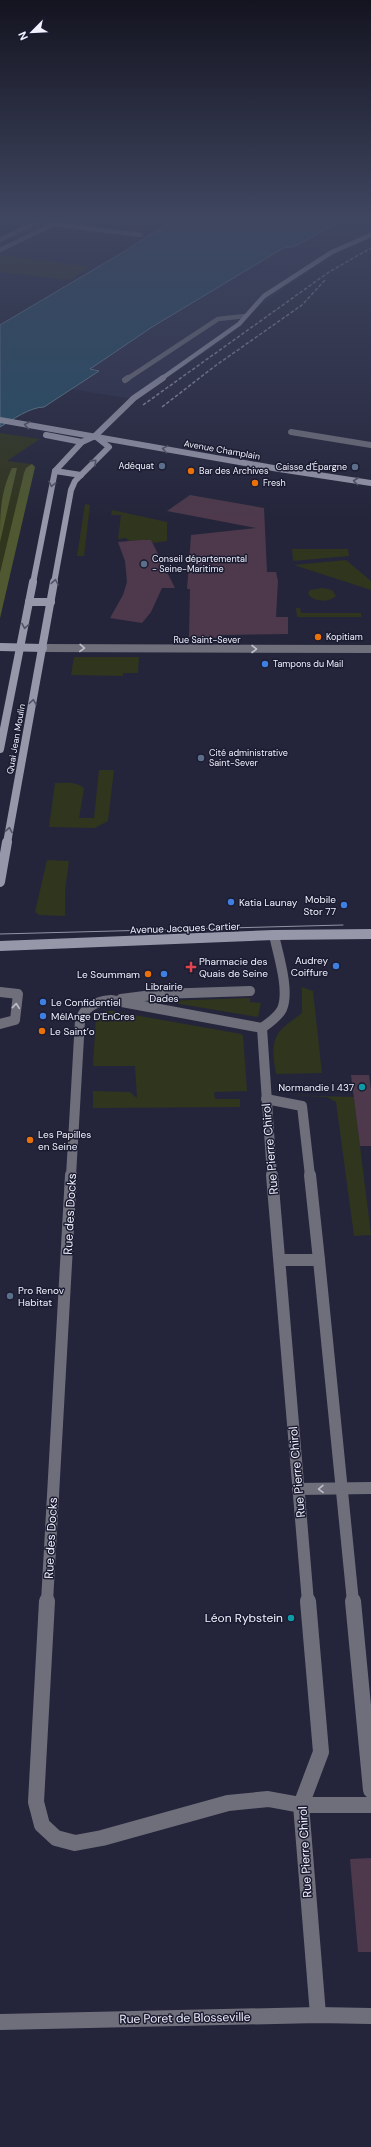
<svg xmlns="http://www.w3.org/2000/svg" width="371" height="2147" font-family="'DM Sans',sans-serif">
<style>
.built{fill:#2c2d49}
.green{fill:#30351e}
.forest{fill:#4f5830}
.water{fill:#244d65;stroke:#627e93}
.building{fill:#4d394b}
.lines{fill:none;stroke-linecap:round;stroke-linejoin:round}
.street-far5{stroke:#6f6f7b;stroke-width:4.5}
.street-far4{stroke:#6f6f7b;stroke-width:6}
.street-far3{stroke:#6f6f7b;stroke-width:8}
.street-far2{stroke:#6f6f7b;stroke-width:10}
.street-far1{stroke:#6f6f7b;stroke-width:12}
.street{stroke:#6f6f7b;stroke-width:16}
.secondary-far3{stroke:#9797aa;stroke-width:4.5}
.secondary-far2{stroke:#9797aa;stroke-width:6}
.secondary-far1{stroke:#9797aa;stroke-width:8}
.secondary{stroke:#9797aa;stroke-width:10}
.tram{stroke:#9293a4;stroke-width:1}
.rail{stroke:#9293a4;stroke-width:1.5;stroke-dasharray:3.5 2;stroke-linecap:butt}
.oneway{stroke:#535367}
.oneway2{stroke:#bdbeca}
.service-dot{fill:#5c6f8a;stroke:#1b1b31;stroke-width:1.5}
.food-dot{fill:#e8710a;stroke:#1b1b31;stroke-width:1.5}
.shop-dot{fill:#3f7fe0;stroke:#1b1b31;stroke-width:1.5}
.health-dot{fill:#e0444e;stroke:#1b1b31;stroke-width:1.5}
.culture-dot{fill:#0f9aa8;stroke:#1b1b31;stroke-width:1.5}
.labels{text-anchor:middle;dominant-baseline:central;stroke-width:3;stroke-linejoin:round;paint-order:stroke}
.far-street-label{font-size:9px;fill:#f1f2fe;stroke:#1b1b31}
.far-poi-label{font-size:9px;fill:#f1f2fe;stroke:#1b1b31;text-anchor:start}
.poi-label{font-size:10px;fill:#f1f2fe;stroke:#1b1b31;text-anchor:start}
.street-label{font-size:10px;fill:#f1f2fe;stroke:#1b1b31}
.near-street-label{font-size:12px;fill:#f1f2fe;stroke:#1b1b31}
.near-poi-label{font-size:12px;fill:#f1f2fe;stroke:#1b1b31;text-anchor:end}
</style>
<rect width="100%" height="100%" fill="#24253b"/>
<polygon class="built" points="345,219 371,219 371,237 344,249 274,295 254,311 242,325 222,341 143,394 138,400 71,389 98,371 90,369 152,327 285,247 293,247"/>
<g class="green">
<polygon points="43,221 52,222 19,238 11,237"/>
<polygon points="0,255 1,255 90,267 70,280 0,272"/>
<polygon points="0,433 40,439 7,461 32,464 35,467 0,618"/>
<polygon points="85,504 90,505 84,556 77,556"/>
<polygon points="112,510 167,522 167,541 153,543 151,540 129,541 126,538 118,539 121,515 111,515"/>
<polygon points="292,549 348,549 349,556 293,561"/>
<polygon points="346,560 371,581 371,590 294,565"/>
<path d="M 322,588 L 332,590 L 336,596 C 328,603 314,602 308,594 L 310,590 Z"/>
<polygon points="296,608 300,608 301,613 361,613 361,617 297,617"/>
<polygon points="74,657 139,657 138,673 123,673 123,676 71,675"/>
<path d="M 99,770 L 114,770 L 108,821 L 95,828 L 49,827 L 55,783 C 65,783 76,781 84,788 L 79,818 L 94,818 Z"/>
<polygon points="47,860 69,861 65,890 65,916 39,915 35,912"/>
<path d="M 302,987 L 313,991 L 322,1073 L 276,1074 C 274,1061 270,1043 280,1031 C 286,1024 295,1019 302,1013 Z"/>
<polygon points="250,998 250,1002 261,1003 258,1017 162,1001"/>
<polygon points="106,1011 112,1011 241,1034 243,1036 247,1091 214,1092 215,1099 240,1099 240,1107 93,1108 93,1091 130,1092 137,1098 135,1066 93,1066 96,1017"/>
<polygon points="287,1095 354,1097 371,1235 354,1236 336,1102 327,1097"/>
</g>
<g class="forest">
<polygon points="32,464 35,467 0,618 0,573 24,473 26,468"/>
<path d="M 12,468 L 17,468 L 0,542 C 0,513 0,494 12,468 Z"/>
</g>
<path class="water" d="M 175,219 L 345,219 L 293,247 L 285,247 L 152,327 L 90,369 L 99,371 L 44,407 C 30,407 12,420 0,427 L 0,325 L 125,251 Z"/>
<g class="building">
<polygon points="190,495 264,508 267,572 276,572 278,581 276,617 288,617 288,634 219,635 219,638 189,637 190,589 187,589 191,535 256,528 167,511"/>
<polygon points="141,540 151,540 175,588 162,588 151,612 142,623 110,618 123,595 127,582 125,561 118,542"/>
<polygon points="351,1075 369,1075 371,1090 371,1146 360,1146"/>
<polygon points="371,1858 371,1952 358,1952 350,1859"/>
</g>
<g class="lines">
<g class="street-far5">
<polyline points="52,224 141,235"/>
<polyline points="0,240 43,219"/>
<polyline points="0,250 58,222"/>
<polyline points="127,379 218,319 245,316"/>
</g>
<g class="street-far4">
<polyline points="125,380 128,378"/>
<polyline points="291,432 371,445"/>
</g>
<polyline class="street-far3" points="43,648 371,649"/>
<g class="street-far2">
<polyline points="0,992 18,994 15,1020 0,1024"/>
<polyline points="121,999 160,994 250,991"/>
<polyline points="266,1099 302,1106 310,1176"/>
<path d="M 71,1176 L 80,1020 C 85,1006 97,1001 111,1000 L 262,1028"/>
<path d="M 272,1176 L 262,1028 C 269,1023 278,1017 282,1009 C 290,991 278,954 274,935"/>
</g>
<g class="street-far1">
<polyline points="272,1175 308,1602"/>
<polyline points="310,1175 319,1260"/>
<polyline points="280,1260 319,1260 353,1602"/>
<polyline points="298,1489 371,1488"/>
<polyline points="47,1602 71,1175"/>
</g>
<g class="street">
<polyline points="47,1601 36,1802 42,1825 56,1838 75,1843 102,1838 228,1803 268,1799 301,1805 371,1805"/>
<polyline points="308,1601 321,1752 301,1805 318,2015"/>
<polyline points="353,1601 371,1790"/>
<polyline points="0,2022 318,2015 371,2016"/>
</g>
<polyline class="secondary-far3" points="161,379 239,324 264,296 332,252 371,235"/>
<g class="secondary-far2">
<polyline points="0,420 279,469 371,483"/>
<polyline points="46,435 82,442"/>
<polyline points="55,471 81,475"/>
<polyline points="33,583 55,471 82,442 95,436 134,398 163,378"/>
<polyline points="54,583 71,490 75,481 109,447 95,436"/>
</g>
<g class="secondary-far1">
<polyline points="29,602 51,602"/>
<polyline points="0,647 43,648"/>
<polyline points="0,749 33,582"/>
<polyline points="7,843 54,582"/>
</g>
<g class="secondary">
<polyline points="0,882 7,842"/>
<polyline points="0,946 274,935 371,934"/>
</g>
<polyline class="tram" points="0,934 343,925"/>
<g class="rail">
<polyline points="143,405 329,272 371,248"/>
<polyline points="162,407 215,366 302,305 326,279"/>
</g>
</g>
<defs><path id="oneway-chevron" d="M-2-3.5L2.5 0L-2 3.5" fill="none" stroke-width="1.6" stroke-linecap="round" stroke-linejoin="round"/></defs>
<g class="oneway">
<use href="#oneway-chevron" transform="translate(27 425) rotate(-170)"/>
<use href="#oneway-chevron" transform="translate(165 449) rotate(-170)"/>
<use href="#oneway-chevron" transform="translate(94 462) rotate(-44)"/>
<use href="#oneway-chevron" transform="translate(356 481) rotate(-173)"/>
<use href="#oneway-chevron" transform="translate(52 484) rotate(103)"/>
<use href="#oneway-chevron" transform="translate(55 582) rotate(-80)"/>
<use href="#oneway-chevron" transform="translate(25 626) rotate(100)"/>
<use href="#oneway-chevron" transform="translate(33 702) rotate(-80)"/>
<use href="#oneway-chevron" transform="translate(9 830) rotate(-80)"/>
</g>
<g class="oneway2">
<use href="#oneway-chevron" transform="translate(82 648) rotate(2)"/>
<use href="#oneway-chevron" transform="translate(254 649)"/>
<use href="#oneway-chevron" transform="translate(16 1006) rotate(-84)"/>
<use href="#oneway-chevron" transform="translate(321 1489) rotate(179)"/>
</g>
<linearGradient id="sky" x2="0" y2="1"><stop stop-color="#141420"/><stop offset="0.42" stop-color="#3f4660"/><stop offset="1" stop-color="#3f4660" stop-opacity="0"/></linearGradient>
<rect width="371" height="520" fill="url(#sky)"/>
<g class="service-dot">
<circle cx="162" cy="466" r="4"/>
<circle cx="355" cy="467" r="4"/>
<circle cx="144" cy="564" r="4"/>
<circle cx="201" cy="758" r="4"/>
<circle cx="10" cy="1296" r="4"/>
</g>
<g class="food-dot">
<circle cx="191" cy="471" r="4"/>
<circle cx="255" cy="483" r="4"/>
<circle cx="318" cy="637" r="4"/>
<circle cx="148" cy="974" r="4"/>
<circle cx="42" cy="1031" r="4"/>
<circle cx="30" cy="1140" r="4"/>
</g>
<g class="shop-dot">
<circle cx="265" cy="664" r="4"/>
<circle cx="231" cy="902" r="4"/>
<circle cx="344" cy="905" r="4"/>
<circle cx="336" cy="966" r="4"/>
<circle cx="164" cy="974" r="4"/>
<circle cx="43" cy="1002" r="4"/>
<circle cx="43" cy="1016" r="4"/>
</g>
<path class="health-dot" d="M189 961h4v4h4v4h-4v4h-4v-4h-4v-4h4z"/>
<g class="culture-dot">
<circle cx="362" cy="1087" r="4"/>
<circle cx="291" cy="1618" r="4"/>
</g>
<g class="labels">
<g class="far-street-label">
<text transform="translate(222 450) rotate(10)">Avenue Champlain</text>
<text x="207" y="640">Rue Saint-Sever</text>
<text transform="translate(16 739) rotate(-80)">Quai Jean Moulin</text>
</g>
<g class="far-poi-label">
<text x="154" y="466" text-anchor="end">Adéquat</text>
<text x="347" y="467" text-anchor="end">Caisse d'Épargne</text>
<text x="199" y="471">Bar des Archives</text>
<text x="263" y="483">Fresh</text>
<text x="152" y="559">Conseil départemental<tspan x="152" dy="10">- Seine-Maritime</tspan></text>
<text x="326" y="637">Kopitiam</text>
<text x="273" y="664">Tampons du Mail</text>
<text x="209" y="753">Cité administrative<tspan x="209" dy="10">Saint-Sever</tspan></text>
</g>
<g class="poi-label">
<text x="336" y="899" text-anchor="end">Mobile<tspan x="336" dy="12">Stor 77</tspan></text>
<text x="239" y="902">Katia Launay</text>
<text x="328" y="960" text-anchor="end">Audrey<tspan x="328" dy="12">Coiffure</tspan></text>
<text x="199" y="961">Pharmacie des<tspan x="199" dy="12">Quais de Seine</tspan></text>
<text x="140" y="974" text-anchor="end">Le Soummam</text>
<text x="164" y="986" text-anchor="middle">Librairie<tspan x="164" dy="12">Dades</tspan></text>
<text x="51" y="1002">Le Confidentiel</text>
<text x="51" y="1016">MélAnge D'EnCres</text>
<text x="50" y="1031">Le Saint’o</text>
<text x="354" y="1087" text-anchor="end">Normandie I 437</text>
<text x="38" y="1134">Les Papilles<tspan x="38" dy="12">en Seine</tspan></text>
<text x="18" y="1290">Pro Renov<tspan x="18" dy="12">Habitat</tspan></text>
</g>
<g class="street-label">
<text transform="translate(185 928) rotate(-2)">Avenue Jacques Cartier</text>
</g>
<g class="near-street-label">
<text transform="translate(270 1149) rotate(-95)">Rue Pierre Chirol</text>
<text transform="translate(70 1214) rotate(-87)">Rue des Docks</text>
<text transform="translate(297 1472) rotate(-95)">Rue Pierre Chirol</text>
<text transform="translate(51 1538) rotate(-87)">Rue des Docks</text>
<text transform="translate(305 1852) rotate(-93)">Rue Pierre Chirol</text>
<text transform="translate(185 2018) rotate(-1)">Rue Poret de Blosseville</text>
</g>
<g class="near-poi-label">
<text x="283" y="1618">Léon Rybstein</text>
</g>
</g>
<g transform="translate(32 32) rotate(246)" stroke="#1b1b31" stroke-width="3" paint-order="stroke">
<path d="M0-3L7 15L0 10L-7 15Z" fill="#f1f2fe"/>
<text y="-6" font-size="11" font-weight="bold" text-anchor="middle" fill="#f1f2fe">N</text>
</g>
</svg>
